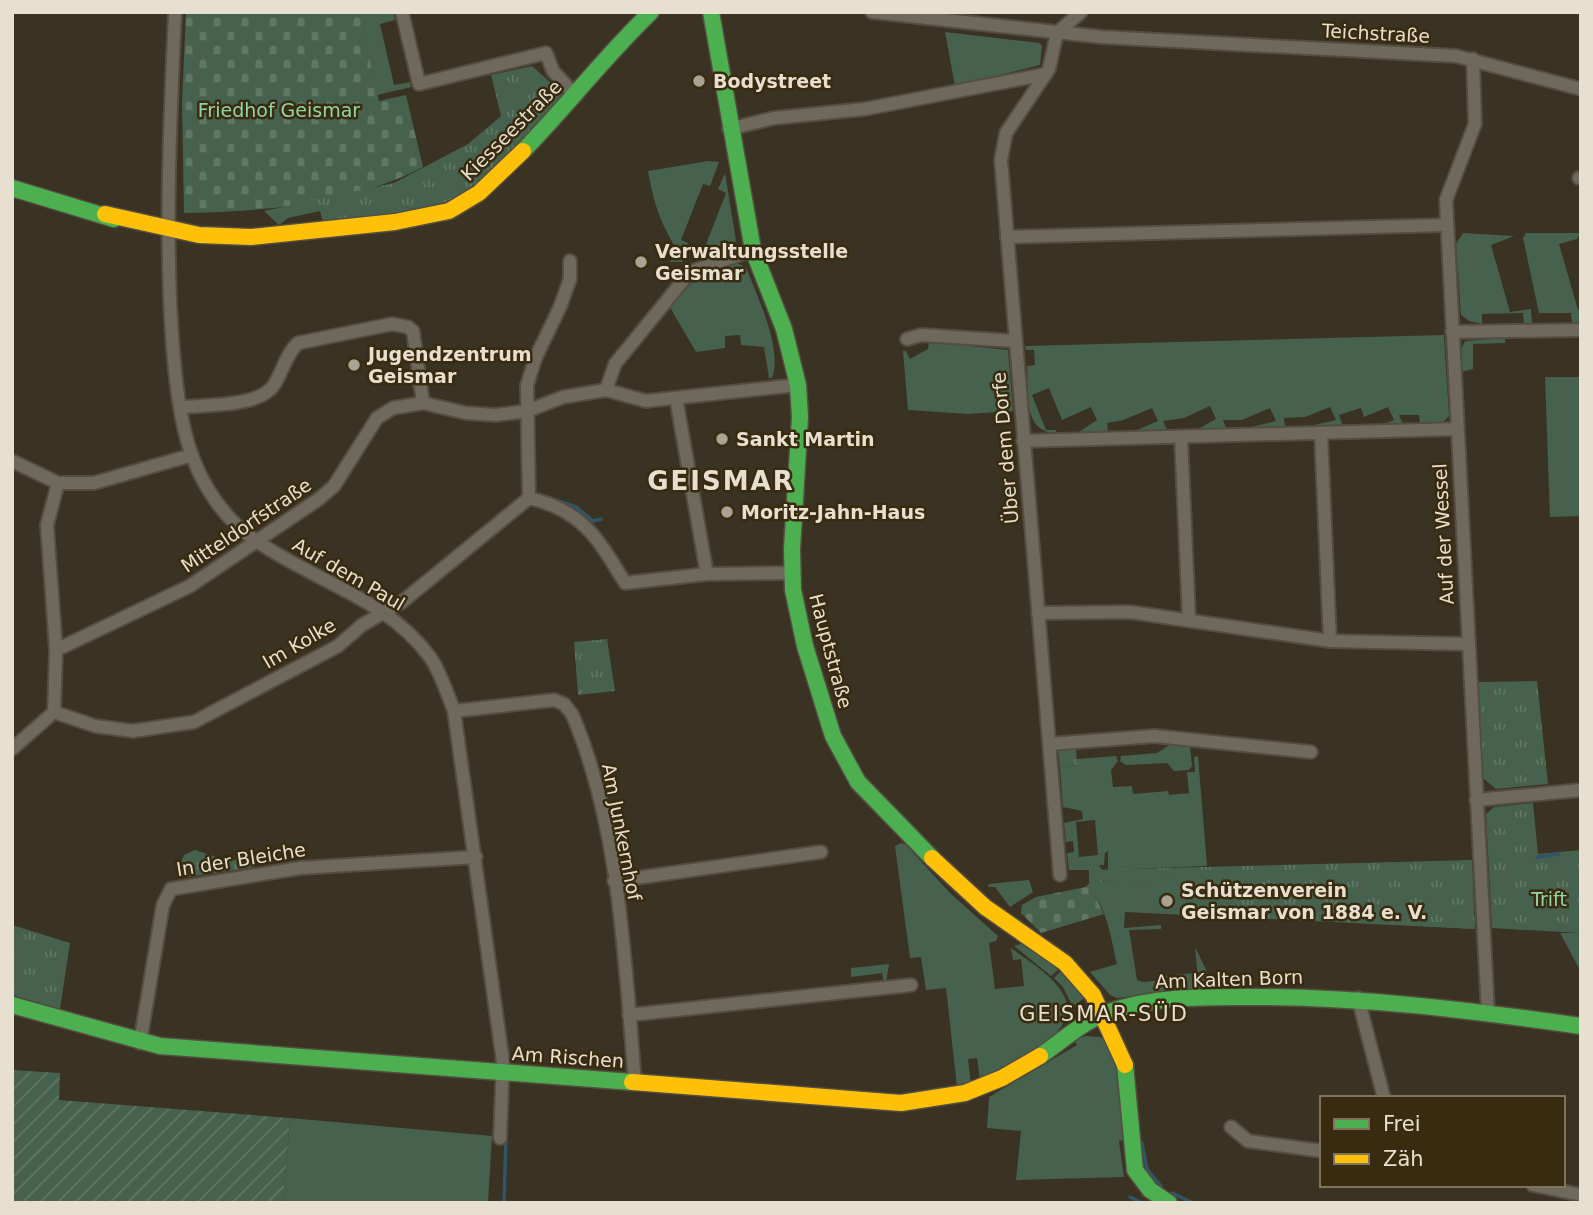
<svg xmlns="http://www.w3.org/2000/svg" width="1593" height="1215" font-family="'DejaVu Sans',sans-serif">
<style>
.grass{fill:#46614d;fill-rule:evenodd}
.cemetery{fill:url(#cemetery-stones)}
.park{fill:url(#park-tufts)}
.garden{fill:url(#garden-furrows)}
.lines{fill:none;stroke-linecap:round;stroke-linejoin:round}
.stream{stroke:#305567;stroke-width:3.5}
.street-casing{stroke:#544d40;stroke-width:16}
.fast-casing{stroke:#544d40;stroke-width:19}
.slow-casing{stroke:#544d40;stroke-width:19}
.street{stroke:#6e685d;stroke-width:12}
.fast{stroke:#4caf50;stroke-width:16}
.slow{stroke:#ffc107;stroke-width:16}
.poi-dot{fill:#aaa293;stroke:#392b0f;stroke-width:2.5}
.labels{text-anchor:middle;dominant-baseline:central;stroke-width:5;stroke-linejoin:round;paint-order:stroke}
.street-label{font-size:19px;fill:#e7dfcf;stroke:#392b0f}
.poi-label{font-size:19px;font-weight:bold;fill:#e7dfcf;stroke:#392b0f;text-anchor:start}
.park-label{font-size:19px;fill:#93d5ab;stroke:#392b0f}
.neighbourhood-label{font-size:21px;letter-spacing:2px;fill:#e7dfcf;stroke:#392b0f}
.district-label{font-size:26px;font-weight:bold;letter-spacing:2px;fill:#e7dfcf;stroke:#392b0f}
</style>
<defs>
<pattern id="cemetery-stones" width="16" height="16" patternUnits="userSpaceOnUse" patternTransform="scale(1.75)"><rect width="16" height="16" fill="#46614d"/><path d="M2 7V4a2 2 0 0 1 4 0v3zM10 15v-3a2 2 0 0 1 4 0v3z" fill="#617766"/></pattern>
<pattern id="park-tufts" width="24" height="20" patternUnits="userSpaceOnUse" patternTransform="scale(1.75)"><rect width="24" height="20" fill="#46614d"/><path d="M3 7l-1-3M5 7V3M7 7l1-3M15 17l-1-3M17 17v-4M19 17l1-3" fill="none" stroke="#617766"/></pattern>
<pattern id="garden-furrows" width="10" height="10" patternUnits="userSpaceOnUse" patternTransform="scale(1.75)"><rect width="10" height="10" fill="#46614d"/><path d="M-1 1l2-2M0 10L10 0M9 11l2-2" fill="none" stroke="#617766"/></pattern>
</defs>
<rect width="100%" height="100%" fill="#3a3223"/>
<g class="grass">
<polygon points="355,12 393,12 395,20 380,24 394,85 410,82 411,87 377,95 359,14"/>
<polygon points="945,32 1039,43 1042,46 1040,65 955,86"/>
<path d="M 708,161 L 719,162 L 710,186 L 703,184 L 681,240 L 688,243 L 682,262 L 669,262 L 680,254 C 661,226 654,204 648,171 Z"/>
<polygon points="725,173 736,241 730,247 696,257 697,246 704,249 726,193 718,189"/>
<polygon points="1463,233 1514,236 1491,245 1510,312 1531,309 1532,323 1524,324 1523,313 1482,314 1482,324 1469,321 1461,315 1456,244"/>
<polygon points="1526,233 1580,233 1577,239 1559,244 1578,310 1581,310 1581,323 1572,324 1571,313 1539,313 1523,238"/>
<path d="M 736,263 L 746,267 C 757,296 783,349 772,378 L 769,378 L 764,347 L 741,345 L 740,335 L 725,336 L 725,348 L 696,352 L 668,304 L 700,276 Z"/>
<path d="M 1444,335 L 1449,416 L 1442,423 L 1420,424 L 1419,415 L 1399,415 L 1403,424 L 1384,424 L 1394,420 L 1388,407 L 1364,417 L 1361,408 L 1339,415 L 1343,426 L 1310,426 L 1336,420 L 1330,407 L 1305,417 L 1284,418 L 1285,427 L 1247,428 L 1276,421 L 1270,408 L 1242,420 L 1223,420 L 1226,428 L 1198,429 L 1216,419 L 1210,406 L 1184,418 L 1163,421 L 1167,430 L 1137,430 L 1158,421 L 1152,408 L 1123,420 L 1107,423 L 1108,431 L 1079,432 L 1097,420 L 1091,407 L 1062,420 L 1049,388 L 1032,395 L 1046,430 L 1056,430 L 1056,433 C 1022,432 1029,391 1027,366 L 1035,365 L 1034,350 L 1026,350 L 1025,346 Z"/>
<polygon points="1505,338 1505,343 1473,344 1473,369 1461,372 1461,350 1465,341"/>
<polygon points="929,342 1008,350 1013,411 968,414 908,410 903,351 906,351 910,359 928,349"/>
<polygon points="1545,377 1581,377 1581,516 1550,517"/>
<polygon points="1171,744 1190,746 1192,766 1189,770 1174,771 1167,763 1126,765 1120,761 1121,756 1157,753"/>
<path d="M 1116,756 L 1118,761 L 1111,770 L 1113,787 L 1132,786 L 1133,794 L 1168,791 L 1169,795 L 1189,793 L 1187,772 L 1195,772 L 1194,757 L 1198,756 L 1207,866 L 1108,870 L 1108,851 L 1105,853 L 1104,865 L 1099,865 L 1102,870 L 1069,870 L 1067,853 L 1074,852 L 1073,841 L 1066,842 L 1064,823 L 1083,819 L 1082,811 L 1063,807 L 1060,767 L 1077,765 L 1077,759 ZM 1095,820 L 1098,855 L 1079,857 L 1076,822 Z"/>
<path d="M 901,843 L 905,844 L 950,893 L 998,936 L 996,941 L 989,943 L 995,989 L 1024,986 L 1021,959 L 1013,960 L 1011,948 C 1028,961 1055,976 1064,996 C 1084,1034 1007,1068 980,1080 L 977,1058 L 968,1059 L 971,1084 L 957,1087 L 946,988 L 926,990 L 921,957 L 910,958 L 895,846 Z"/>
<path d="M 1235,877 L 1465,888 L 1475,929 L 1125,912 L 1124,928 L 1161,925 L 1161,929 L 1129,930 L 1137,980 L 1143,982 L 1165,980 L 1165,976 L 1194,973 L 1195,989 L 1117,998 L 1110,995 L 1090,972 L 1117,964 C 1111,939 1107,903 1086,887 L 1090,882 Z"/>
<polygon points="1029,880 1033,892 1010,907 995,887 988,887 989,884"/>
<polygon points="1560,933 1581,933 1581,972"/>
<polygon points="1027,942 1060,968 1051,976 1014,946"/>
<polygon points="1195,947 1215,988 1199,989"/>
<polygon points="889,964 886,982 884,983 882,973 851,977 851,968"/>
<polygon points="1062,970 1087,996 1075,1005 1071,1003 1063,987 1054,978"/>
<polygon points="1086,1036 1100,1037 1109,1042 1121,1076 1124,1140 1119,1141 1124,1177 1016,1180 1021,1131 987,1128 989,1097 1077,1045 1074,1040"/>
<polygon points="290,1118 492,1136 488,1203 283,1203"/>
</g>
<g class="cemetery">
<path d="M 186,12 L 359,13 L 379,101 L 406,95 L 423,167 C 353,204 262,212 184,213 L 182,102 Z"/>
<polygon points="1086,887 1092,890 1104,914 1041,933 1021,913 1022,905 1036,897"/>
</g>
<g class="park">
<polygon points="532,66 562,93 561,105 479,186 437,209 324,225 320,211 288,218 279,225 264,211 394,183 468,144 501,116 491,75"/>
<polygon points="607,639 615,691 578,695 574,642"/>
<polygon points="1537,681 1548,784 1496,789 1483,778 1478,682"/>
<polygon points="1076,746 1077,765 1060,767 1058,749"/>
<polygon points="1533,803 1538,854 1581,850 1581,933 1492,928 1486,814 1494,807"/>
<polygon points="195,850 228,861 253,857 255,867 188,877 188,872 178,870 184,855"/>
<polygon points="1472,860 1475,929 1238,916 1235,878 1089,882 1089,870"/>
<polygon points="12,925 70,943 60,1009 12,995"/>
</g>
<polygon class="garden" points="12,1070 60,1073 59,1100 290,1118 283,1203 12,1203"/>
<g class="lines">
<g class="stream">
<polyline points="550,498 576,507 593,521 601,519"/>
<polyline points="1537,857 1559,854"/>
<polyline points="1142,1143 1147,1169 1161,1186"/>
<polyline points="1172,1193 1193,1203"/>
<polyline points="1130,1197 1142,1203"/>
<polyline points="504,1203 506,1138"/>
</g>
<defs>
<g id="street">
<path d="M 175,12 C 170,121 165,228 172,336 C 175,376 179,419 192,456 C 205,490 226,520 255,540 C 313,581 387,598 430,657 C 441,673 447,693 454,711 L 503,1062 L 500,1138"/>
<polyline points="402,12 419,84 546,53 553,71 576,96"/>
<polyline points="872,12 1102,37 1456,56 1581,89"/>
<polyline points="1057,33 1049,69 1006,133 1001,160 1060,875"/>
<polyline points="1057,33 1081,12"/>
<polyline points="1473,59 1475,124 1446,200 1488,1013"/>
<polyline points="729,129 774,118 865,109 1046,74"/>
<polyline points="1579,178 1581,178"/>
<polyline points="1007,237 1447,225"/>
<polyline points="1452,332 1581,330"/>
<polyline points="907,339 921,335 1015,341"/>
<polyline points="606,390 615,364 690,272 753,250"/>
<polyline points="676,398 707,574"/>
<path d="M 181,407 C 205,405 260,407 274,385 C 283,371 286,354 298,343 L 392,324 L 408,327 L 413,331 L 423,403"/>
<polyline points="1321,433 1330,641"/>
<polyline points="1181,437 1189,619"/>
<polyline points="1023,441 1457,429"/>
<polyline points="12,461 58,483"/>
<polyline points="529,498 527,385 536,357 560,307 570,279 570,261"/>
<polyline points="1038,613 1130,612 1330,641 1468,644"/>
<polyline points="56,650 190,586 319,499 334,486 377,418 393,408 423,403 466,413 496,415 527,411 563,397 606,390 646,401 798,385"/>
<path d="M 454,711 L 554,700 L 564,704 L 572,714 C 620,825 625,964 635,1083"/>
<path d="M 54,712 L 95,726 L 133,731 L 194,722 L 338,646 L 362,625 L 402,602 L 529,498 C 582,510 598,538 625,583 L 707,574 L 792,573"/>
<polyline points="54,712 56,650 47,525 58,483 94,483 192,455"/>
<polyline points="1049,744 1155,736 1311,752"/>
<polyline points="12,749 54,712"/>
<polyline points="1476,800 1581,790"/>
<polyline points="614,881 821,852"/>
<polyline points="1358,998 1384,1098"/>
<polyline points="629,1015 911,985"/>
<polyline points="140,1043 163,905 171,889 300,868 476,857"/>
<polyline points="1231,1127 1248,1141 1322,1151"/>
<polyline points="1533,1185 1581,1195"/>
</g>
<g id="fast">
<polyline points="711,12 753,250 784,329 798,385 800,417 792,549 793,590 805,646 833,736 858,782 932,858"/>
<path d="M 523,151 C 568,105 605,56 651,12"/>
<polyline points="12,188 114,219"/>
<polyline points="12,1005 160,1046 632,1082"/>
<path d="M 1040,1056 C 1061,1042 1082,1022 1106,1013 C 1149,997 1197,997 1243,997 C 1356,996 1469,1010 1581,1026"/>
<polyline points="1125,1065 1135,1170 1150,1190 1169,1203"/>
</g>
<g id="slow">
<polyline points="105,214 199,235 251,237 395,222 449,211 479,193 523,151"/>
<polyline points="932,858 985,907 1065,963 1093,995 1125,1065"/>
<polyline points="632,1082 901,1103 965,1093 1002,1078 1040,1056"/>
</g>
</defs>
<use href="#street" class="street-casing"/>
<use href="#fast" class="fast-casing"/>
<use href="#slow" class="slow-casing"/>
<use href="#street" class="street"/>
<use href="#fast" class="fast"/>
<use href="#slow" class="slow"/>
</g>
<g class="poi-dot">
<circle cx="699" cy="81" r="7"/>
<circle cx="641" cy="262" r="7"/>
<circle cx="354" cy="365" r="7"/>
<circle cx="722" cy="439" r="7"/>
<circle cx="727" cy="512" r="7"/>
<circle cx="1167" cy="901" r="7"/>
</g>
<g class="labels">
<g class="street-label">
<text transform="translate(1376 33) rotate(3)">Teichstraße</text>
<text transform="translate(511 130) rotate(-45)">Kiesseestraße</text>
<text transform="translate(1005 448) rotate(-95)">Über dem Dorfe</text>
<text transform="translate(246 525) rotate(-34)">Mitteldorfstraße</text>
<text transform="translate(1443 534) rotate(-93)">Auf der Wessel</text>
<text transform="translate(349 574) rotate(30)">Auf dem Paul</text>
<text transform="translate(299 643) rotate(-30)">Im Kolke</text>
<text transform="translate(831 651) rotate(75)">Hauptstraße</text>
<text transform="translate(622 832) rotate(79)">Am Junkernhof</text>
<text transform="translate(241 859) rotate(-9)">In der Bleiche</text>
<text transform="translate(1229 979) rotate(-2)">Am Kalten Born</text>
<text transform="translate(568 1057) rotate(4)">Am Rischen</text>
</g>
<g class="poi-label">
<text x="713" y="81">Bodystreet</text>
<text x="655" y="251">Verwaltungsstelle<tspan x="655" dy="22">Geismar</tspan></text>
<text x="368" y="354">Jugendzentrum<tspan x="368" dy="22">Geismar</tspan></text>
<text x="736" y="439">Sankt Martin</text>
<text x="741" y="512">Moritz-Jahn-Haus</text>
<text x="1181" y="890">Schützenverein<tspan x="1181" dy="22">Geismar von 1884 e. V.</tspan></text>
</g>
<g class="park-label">
<text x="279" y="110">Friedhof Geismar</text>
<text x="1549" y="899">Trift</text>
</g>
<g class="neighbourhood-label">
<text x="1104" y="1014">GEISMAR-SÜD</text>
</g>
<g class="district-label">
<text x="721" y="481">GEISMAR</text>
</g>
</g>
<rect width="1593" height="1215" fill="none" stroke="#e7dfcf" stroke-width="28"/>
<rect x="1320" y="1096" width="245" height="91" fill="#392b0f" stroke="#7f735c" stroke-width="2"/>
<rect x="1334" y="1119" width="35" height="10" fill="#4caf50" stroke="#7f735c" stroke-width="2"/>
<text x="1383" y="1131" font-size="21" fill="#e7dfcf">Frei</text>
<rect x="1334" y="1154" width="35" height="10" fill="#ffc107" stroke="#7f735c" stroke-width="2"/>
<text x="1383" y="1166" font-size="21" fill="#e7dfcf">Zäh</text>
</svg>
